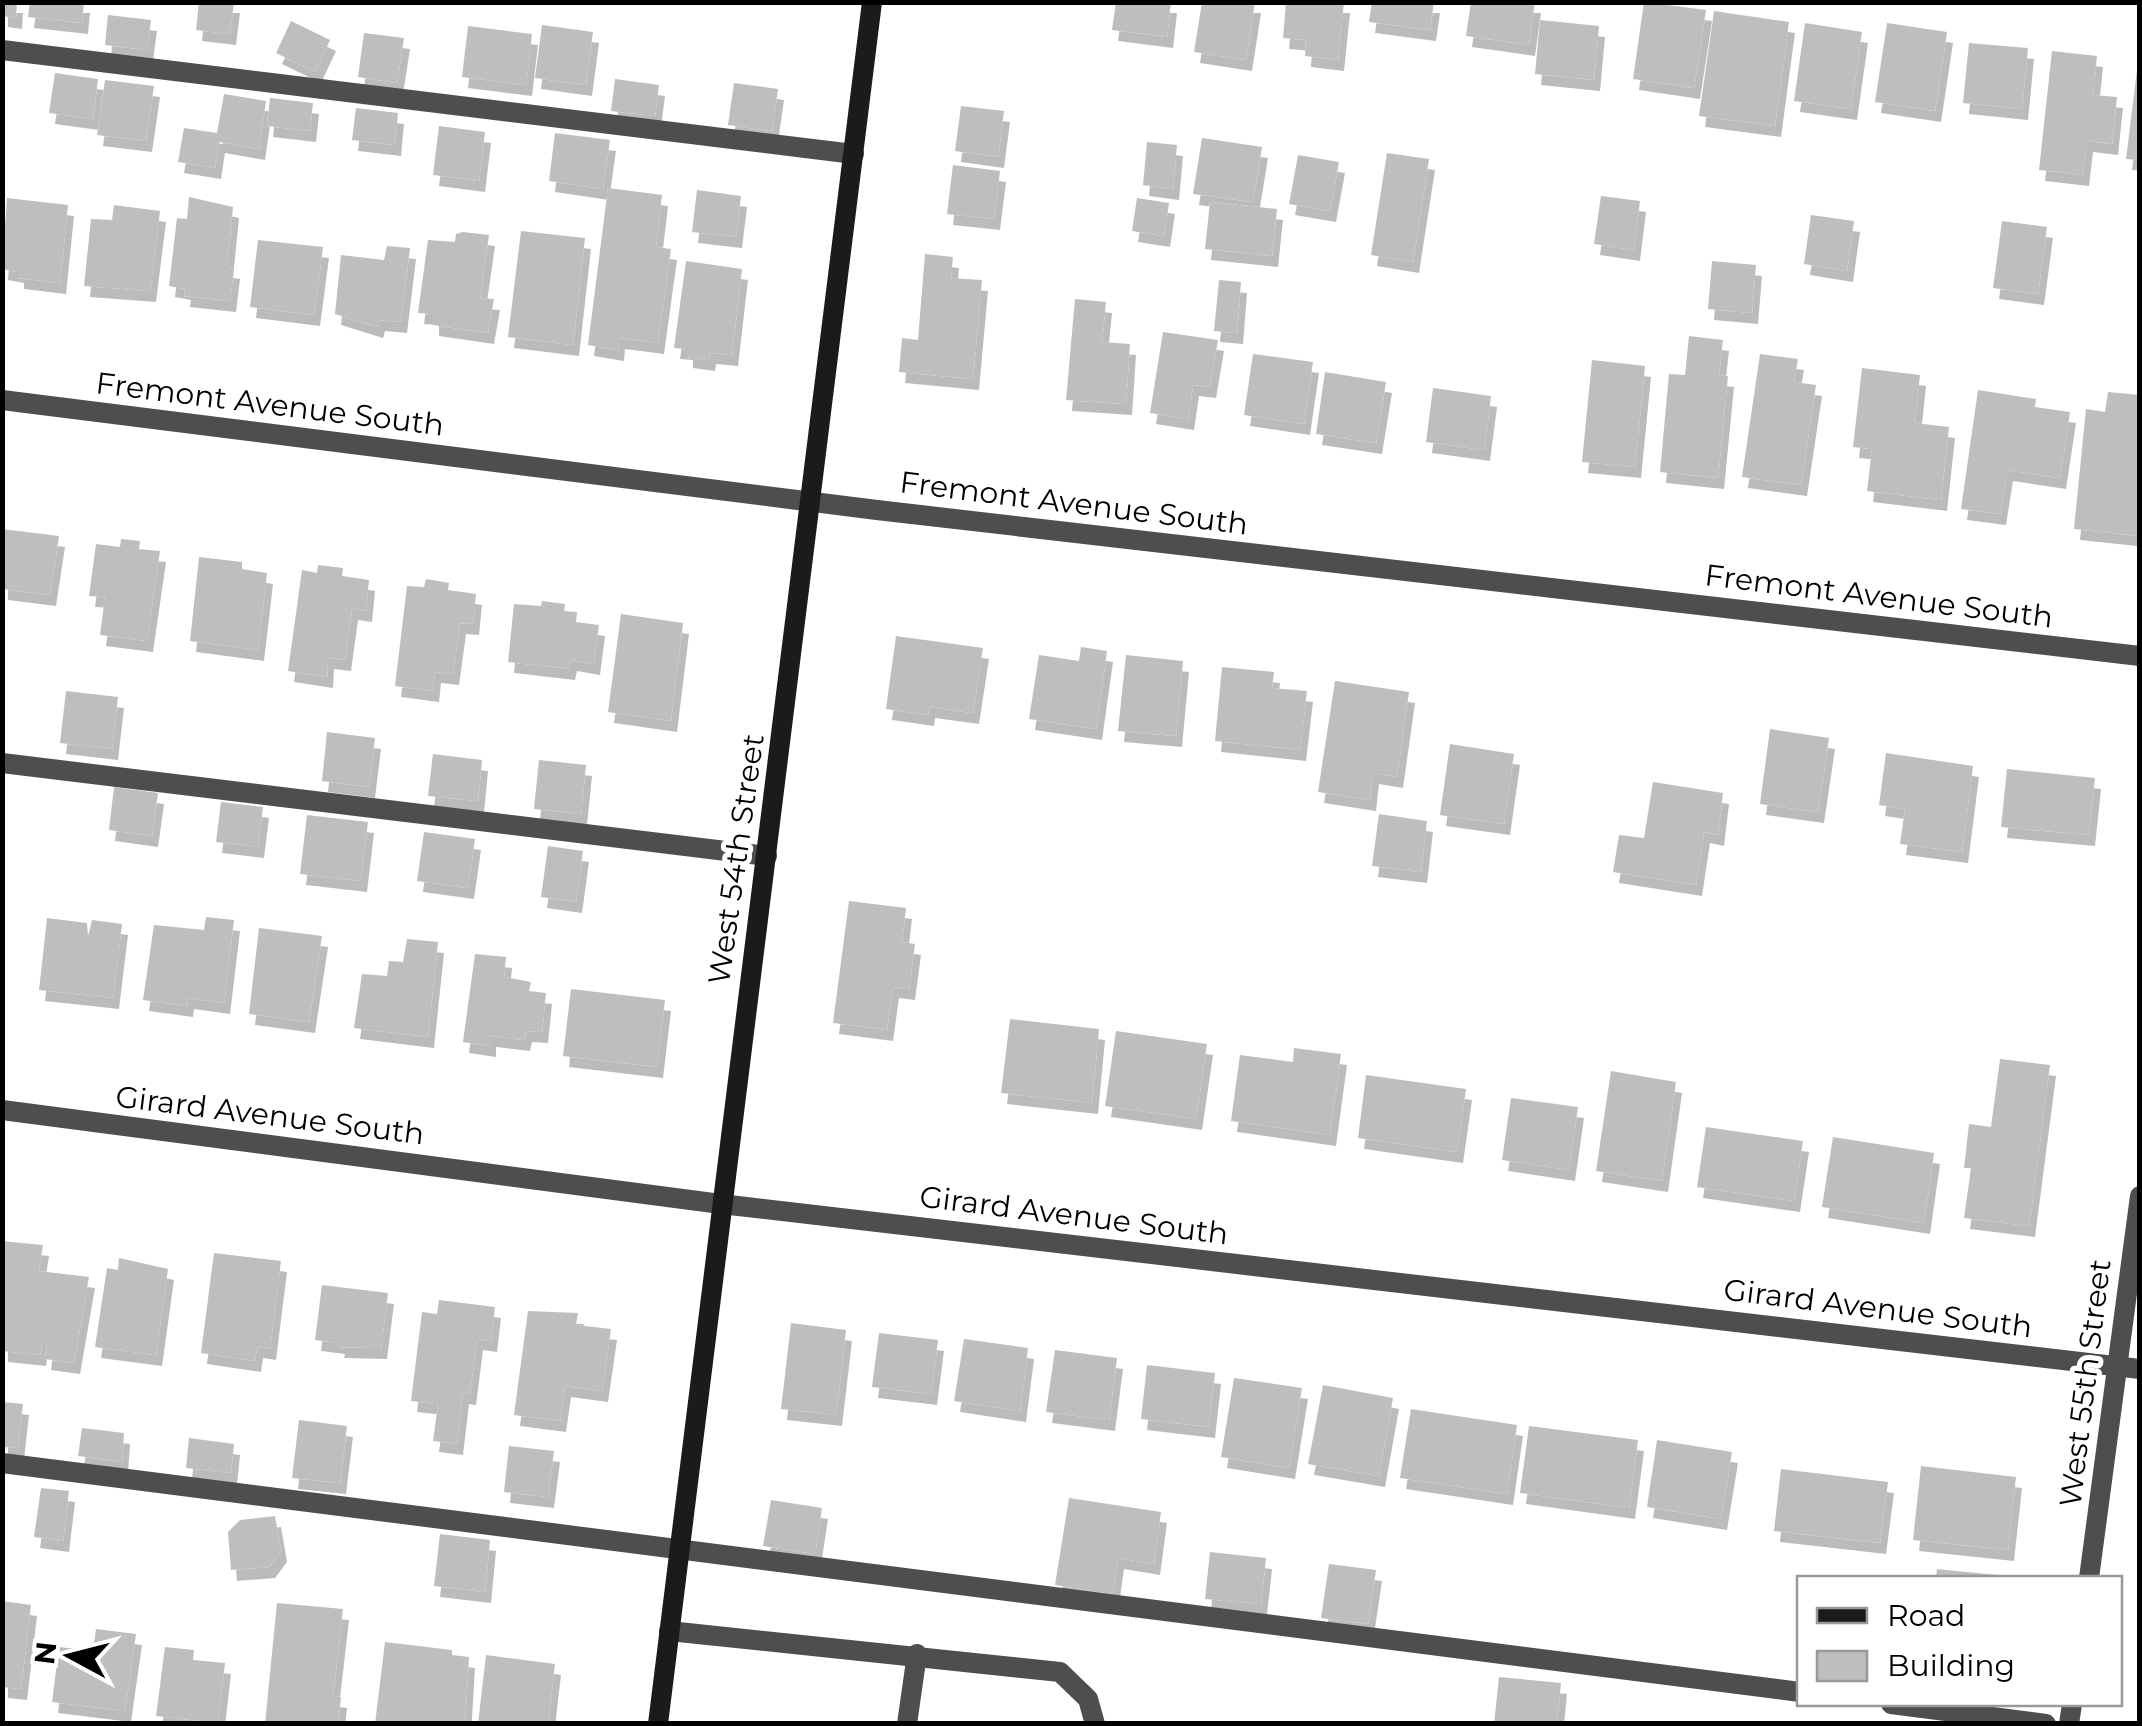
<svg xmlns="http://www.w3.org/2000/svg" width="2142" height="1726" font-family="Montserrat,sans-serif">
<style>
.building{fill:#bebebe;filter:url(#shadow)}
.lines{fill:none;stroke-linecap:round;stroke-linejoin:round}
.lane{stroke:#4e4e4e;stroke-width:20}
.street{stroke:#4e4e4e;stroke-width:20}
.secondary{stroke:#1b1b1b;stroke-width:20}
.labels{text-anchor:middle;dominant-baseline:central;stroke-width:10;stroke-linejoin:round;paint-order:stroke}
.street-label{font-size:30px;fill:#000;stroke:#fff}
</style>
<defs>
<filter id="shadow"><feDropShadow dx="6" dy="11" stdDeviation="0" flood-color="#0004"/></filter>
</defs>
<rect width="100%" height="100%" fill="#fff"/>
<g class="building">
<polygon points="2,2 17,2 16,18 2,16"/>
<polygon points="30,2 84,2 82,23 28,17"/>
<polygon points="199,2 234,2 230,34 196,30"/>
<polygon points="1116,2 1171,2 1167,37 1112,30"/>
<polygon points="1202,2 1255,2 1246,60 1194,52"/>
<polygon points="1286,2 1344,2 1338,60 1305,56 1306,40 1283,38"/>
<polygon points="1372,2 1434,2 1430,30 1369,22"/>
<polygon points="1471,2 1535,2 1529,45 1466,36"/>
<polygon points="1644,2 1706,10 1694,88 1633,79"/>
<polygon points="1714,11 1789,22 1775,126 1699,116"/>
<polygon points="108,15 151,20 147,50 105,45"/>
<polygon points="1540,20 1599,26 1594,80 1535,74"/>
<polygon points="291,21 330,40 315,72 276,53"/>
<polygon points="1805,23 1862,32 1851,109 1794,101"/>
<polygon points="1887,23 1947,32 1935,111 1875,102"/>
<polygon points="542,25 593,32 586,85 535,78"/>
<polygon points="468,26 532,34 526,85 462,77"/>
<polygon points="364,33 404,38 397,83 358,77"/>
<polygon points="1969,43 2028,48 2022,109 1963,103"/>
<polygon points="2052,51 2097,56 2093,95 2117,97 2112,144 2087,141 2083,175 2039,170"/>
<polygon points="2137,70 2140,70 2140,160 2126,159"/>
<polygon points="55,73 98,79 93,119 49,113"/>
<polygon points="615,79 659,85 655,116 611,111"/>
<polygon points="105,80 154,86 146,141 97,135"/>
<polygon points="734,83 778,89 772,131 728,125"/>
<polygon points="224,94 266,101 259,149 219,142 215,168 178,162 184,128 217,133"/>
<polygon points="270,98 313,103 310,131 267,126"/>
<polygon points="961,106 1004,111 998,157 955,151"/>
<polygon points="356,108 398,113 395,145 352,140"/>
<polygon points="439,126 485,132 479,181 433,175"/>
<polygon points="555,133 610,140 603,189 549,181"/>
<polygon points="1202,138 1262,147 1253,202 1193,194"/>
<polygon points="1147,142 1177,145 1173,189 1143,185"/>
<polygon points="1387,153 1429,159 1413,262 1371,255"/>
<polygon points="1298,155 1339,162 1330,211 1289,204"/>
<polygon points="953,165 1000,171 994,219 947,214"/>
<polygon points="608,188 662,195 656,247 671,249 658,343 619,338 618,350 588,345"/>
<polygon points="697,190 741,196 736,237 692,232"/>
<polygon points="1601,196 1640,201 1634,250 1594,244"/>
<polygon points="189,197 233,207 227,267 234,268 230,301 184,296 185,289 169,286 177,218 187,219"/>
<polygon points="7,198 68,205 60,283 18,278 18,272 2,269"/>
<polygon points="1137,198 1169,203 1164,236 1132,231"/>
<polygon points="1210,202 1277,209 1272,256 1205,249"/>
<polygon points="114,205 160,211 150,291 84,286 91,219 112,220"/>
<polygon points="1811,215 1854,221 1847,271 1804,264"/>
<polygon points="2002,221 2047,227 2038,294 1993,288"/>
<polygon points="521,231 585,238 573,345 508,337"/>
<polygon points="463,232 489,235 480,298 494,299 488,333 433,325 433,314 418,313 428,240 455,242 456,234"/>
<polygon points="258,240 323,247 314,315 250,307"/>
<polygon points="387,246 410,248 401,322 379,320 377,327 335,314 341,255 384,260"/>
<polygon points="925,254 953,257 951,278 982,280 973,379 899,372 902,338 918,340"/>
<polygon points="686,261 742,269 732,355 710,353 709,360 687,357 687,349 674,348"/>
<polygon points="1712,261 1756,265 1752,313 1708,309"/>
<polygon points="1219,280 1241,282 1237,333 1214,331"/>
<polygon points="1075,299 1106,302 1102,342 1130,344 1126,404 1066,400"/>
<polygon points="1163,332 1218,340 1210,387 1193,385 1188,419 1150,413"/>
<polygon points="1689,336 1723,340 1719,375 1728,376 1718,478 1660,472 1669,374 1685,375"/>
<polygon points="1253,354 1313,362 1304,424 1244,415"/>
<polygon points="1760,354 1798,359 1794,382 1816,385 1801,485 1742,477"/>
<polygon points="1592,360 1645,366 1635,467 1582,462"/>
<polygon points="1862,368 1920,375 1915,423 1949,427 1941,500 1867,491 1872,449 1853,447"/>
<polygon points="1325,372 1386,382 1376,443 1316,434"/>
<polygon points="1433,388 1491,396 1484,450 1426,442"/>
<polygon points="1978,390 2036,399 2035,407 2070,412 2060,478 2007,470 2000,514 1961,509"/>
<polygon points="2108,392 2140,395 2140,536 2074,529 2086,409 2105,412"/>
<polygon points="2,529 59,536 50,595 2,589"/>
<polygon points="121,539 140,541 139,549 160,551 147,641 100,635 105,597 89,596 96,544 120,547"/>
<polygon points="199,557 242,562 242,569 267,573 258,650 190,641"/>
<polygon points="318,565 343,568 342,576 369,580 366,611 352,609 345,660 328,658 327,677 288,671 302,570 317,573"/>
<polygon points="426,579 449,583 448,590 476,594 473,624 460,623 453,674 435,672 433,691 395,686 407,586 424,587"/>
<polygon points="542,601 565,604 564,611 577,612 576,622 599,625 594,664 571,660 569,669 508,662 514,604 541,606"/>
<polygon points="621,614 683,623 671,721 608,712"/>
<polygon points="896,636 983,648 973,713 929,707 928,715 886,709"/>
<polygon points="1081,647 1107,651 1096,729 1029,719 1039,655 1079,661"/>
<polygon points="1126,655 1183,661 1176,736 1118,731"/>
<polygon points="1222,667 1274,672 1272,688 1307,691 1300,750 1215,741"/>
<polygon points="1335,681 1409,692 1397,777 1373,773 1370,800 1318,792"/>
<polygon points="66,691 118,697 112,749 60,743"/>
<polygon points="1770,729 1829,738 1818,812 1760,804"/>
<polygon points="327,732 375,738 369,787 322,781"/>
<polygon points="1450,744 1514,754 1504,824 1440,815"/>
<polygon points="1886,753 1973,766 1962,852 1900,844 1905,809 1879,805"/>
<polygon points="433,754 482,760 478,801 428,796"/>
<polygon points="539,760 586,765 581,814 534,809"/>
<polygon points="2007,769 2095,778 2089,835 2001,827"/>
<polygon points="1653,782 1723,793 1718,835 1704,832 1696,885 1613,872 1619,835 1644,838"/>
<polygon points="114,787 158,793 152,836 109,830"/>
<polygon points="221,802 263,807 258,847 216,842"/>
<polygon points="1379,814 1427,821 1421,872 1372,866"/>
<polygon points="307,815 368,822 361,881 300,874"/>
<polygon points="424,832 475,839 468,888 417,881"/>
<polygon points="548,846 583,851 576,902 541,897"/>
<polygon points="849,901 906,908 902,942 915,944 909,989 893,987 887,1030 833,1023"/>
<polygon points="206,917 234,920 224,1003 188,998 187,1006 143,1000 154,925 204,930"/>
<polygon points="47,918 87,923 88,937 92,920 122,924 113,998 39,990"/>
<polygon points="259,928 322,936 309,1022 249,1014"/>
<polygon points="407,939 438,942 428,1037 354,1028 362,974 387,976 389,961 403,962"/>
<polygon points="475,954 506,957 504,977 531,982 529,991 546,993 542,1032 526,1031 524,1040 490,1036 490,1046 463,1042"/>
<polygon points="571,989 665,1000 657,1067 563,1056"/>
<polygon points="1010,1019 1099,1029 1092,1103 1001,1093"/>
<polygon points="1116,1031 1207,1044 1196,1119 1105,1106"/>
<polygon points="1294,1048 1341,1054 1330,1135 1231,1121 1240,1055 1293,1062"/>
<polygon points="2000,1059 2050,1065 2029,1226 1964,1218 1971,1168 1964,1168 1969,1124 1991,1127"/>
<polygon points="1611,1071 1676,1082 1662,1181 1596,1171"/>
<polygon points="1366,1075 1466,1089 1457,1152 1358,1138"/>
<polygon points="1511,1098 1578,1107 1569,1170 1502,1160"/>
<polygon points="1706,1127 1803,1141 1794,1201 1697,1187"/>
<polygon points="1833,1137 1934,1153 1924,1223 1822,1207"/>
<polygon points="2,1241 43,1245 39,1271 89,1277 74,1363 45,1359 47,1343 42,1343 40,1355 2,1351"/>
<polygon points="214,1253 281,1261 270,1349 257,1347 255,1361 201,1353"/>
<polygon points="119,1258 168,1269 156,1355 95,1347 107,1268 118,1270"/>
<polygon points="322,1285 388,1293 381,1348 338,1347 339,1343 315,1340"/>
<polygon points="439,1300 495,1307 491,1341 477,1339 470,1394 463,1393 457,1444 433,1441 438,1404 411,1401 422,1312 437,1314"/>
<polygon points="528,1311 578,1313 576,1325 611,1329 602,1391 565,1386 560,1421 514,1415"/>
<polygon points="791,1323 846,1330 836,1415 781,1409"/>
<polygon points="879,1333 938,1340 931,1394 872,1387"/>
<polygon points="964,1339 1028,1348 1020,1411 954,1401"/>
<polygon points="1055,1350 1117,1358 1109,1420 1046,1412"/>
<polygon points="1147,1365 1215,1373 1209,1427 1141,1419"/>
<polygon points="1234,1378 1302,1388 1289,1468 1221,1457"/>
<polygon points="1323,1385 1393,1398 1379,1476 1308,1464"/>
<polygon points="2,1402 23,1404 18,1448 2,1447"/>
<polygon points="1411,1409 1517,1425 1507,1494 1400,1478"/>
<polygon points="299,1420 347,1426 340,1483 292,1478"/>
<polygon points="1529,1426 1638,1440 1629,1508 1520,1493"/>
<polygon points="82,1428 124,1433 122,1462 78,1456"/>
<polygon points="189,1438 234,1444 231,1473 186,1468"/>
<polygon points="1657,1440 1732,1452 1721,1519 1647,1507"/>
<polygon points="509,1446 554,1451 548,1497 504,1492"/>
<polygon points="1921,1466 2016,1477 2008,1550 1913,1540"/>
<polygon points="1781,1469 1888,1482 1880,1543 1774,1531"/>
<polygon points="41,1488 69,1491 63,1541 34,1537"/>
<polygon points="1069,1498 1161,1512 1154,1564 1118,1558 1113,1594 1055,1585"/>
<polygon points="771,1500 822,1508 815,1554 763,1546"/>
<polygon points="275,1516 281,1551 269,1567 231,1570 228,1532 240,1520"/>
<polygon points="440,1534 490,1540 485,1592 434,1586"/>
<polygon points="1210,1552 1266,1558 1261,1604 1205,1599"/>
<polygon points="1329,1564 1376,1570 1368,1624 1321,1618"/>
<polygon points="1937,1569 1997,1575 1997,1578 1936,1578"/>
<polygon points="2,1601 31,1605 21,1689 2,1687"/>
<polygon points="277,1603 343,1609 333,1696 341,1697 338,1724 265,1724"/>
<polygon points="96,1629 136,1634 125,1711 52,1702 59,1647 93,1651"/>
<polygon points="385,1642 452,1650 452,1655 469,1657 465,1724 375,1724"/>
<polygon points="165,1647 194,1650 193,1660 225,1663 218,1723 156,1716"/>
<polygon points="486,1655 555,1664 548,1724 478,1724"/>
<polygon points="1499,1677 1561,1683 1557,1724 1494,1724"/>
</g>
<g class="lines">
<g class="lane">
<polyline points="2,50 854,154"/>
<polyline points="2,763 767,856"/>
<polyline points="2,1463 1800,1692"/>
<polyline points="669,1631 1060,1672 1088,1699 1095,1724"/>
<polyline points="1891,1704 2046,1724"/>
<polyline points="907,1724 917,1654"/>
</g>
<g class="street">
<polyline points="2,400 877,510 2140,656"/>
<polyline points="2,1110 721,1204 2140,1369"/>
<polyline points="2089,1578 2140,1196"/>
<polyline points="2069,1724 2072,1704"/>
</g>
<polyline class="secondary" points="658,1724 872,2"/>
</g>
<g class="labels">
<g class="street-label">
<text transform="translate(270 404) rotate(7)">Fremont Avenue South</text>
<text transform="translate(1074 503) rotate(7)">Fremont Avenue South</text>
<text transform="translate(1879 596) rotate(7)">Fremont Avenue South</text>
<text transform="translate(736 859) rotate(-82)">West 54th Street</text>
<text transform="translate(270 1115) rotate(7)">Girard Avenue South</text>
<text transform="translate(1074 1215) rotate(7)">Girard Avenue South</text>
<text transform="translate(1878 1308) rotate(7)">Girard Avenue South</text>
<text transform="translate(2085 1383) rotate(-83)">West 55th Street</text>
</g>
</g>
<rect width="2142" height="1726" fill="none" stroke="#000000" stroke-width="10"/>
<rect x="1797" y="1576" width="325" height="130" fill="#ffffff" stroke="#999999" stroke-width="2.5"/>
<rect x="1817" y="1608" width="50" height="15" fill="#1b1b1b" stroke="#999999" stroke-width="2.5"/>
<text x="1887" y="1626" font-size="30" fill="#000000">Road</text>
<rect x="1817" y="1651" width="50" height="30" fill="#bebebe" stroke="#999999" stroke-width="2.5"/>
<text x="1887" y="1676" font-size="30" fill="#000000">Building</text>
<g transform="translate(70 1656) rotate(277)" stroke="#ffffff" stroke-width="8" paint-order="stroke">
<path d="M0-8L18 38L0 25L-18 38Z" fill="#000000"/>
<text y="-15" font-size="28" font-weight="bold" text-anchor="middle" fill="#000000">N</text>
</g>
</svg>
